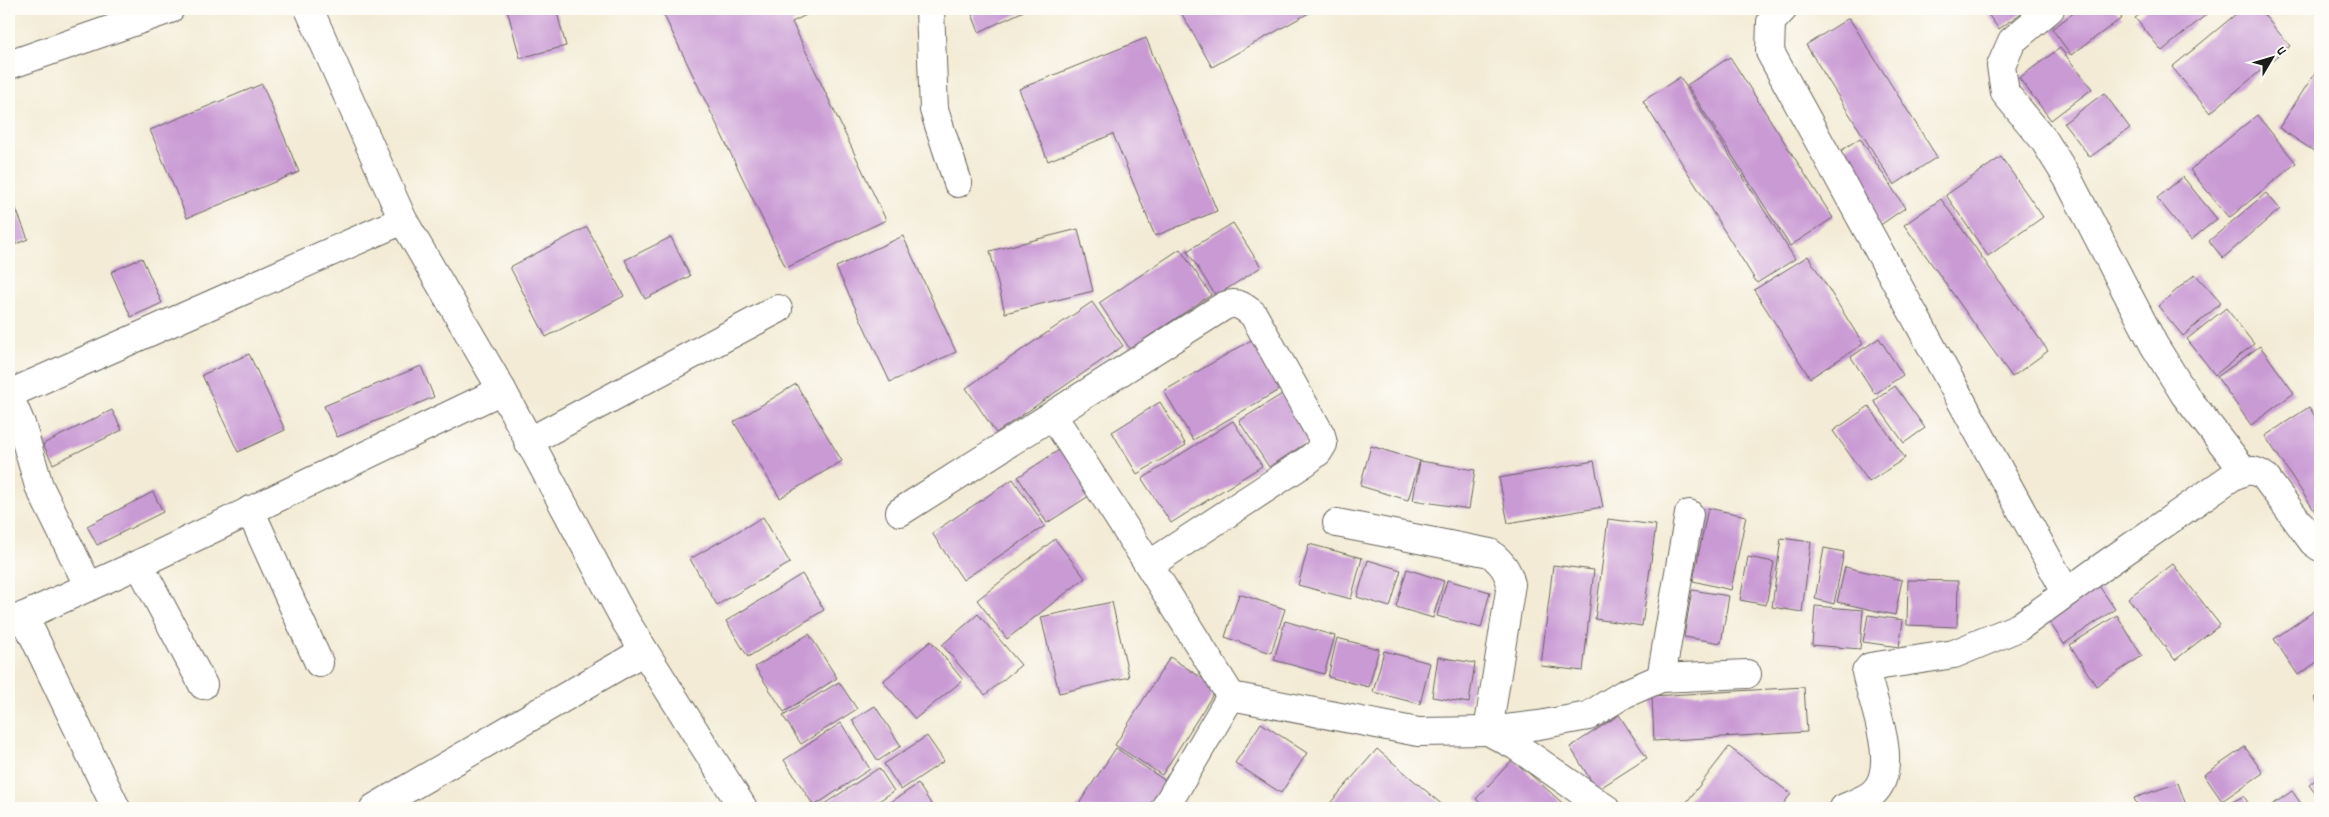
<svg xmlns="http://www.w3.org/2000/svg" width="2329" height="817" font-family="Dekko,sans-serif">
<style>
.building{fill:#c99ad4}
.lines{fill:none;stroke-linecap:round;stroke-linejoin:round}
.minor-casing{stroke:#67645d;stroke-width:30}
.minor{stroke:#fff;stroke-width:28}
</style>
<rect width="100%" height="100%" fill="#fdfcf7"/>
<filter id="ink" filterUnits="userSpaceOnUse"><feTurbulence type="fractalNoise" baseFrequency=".02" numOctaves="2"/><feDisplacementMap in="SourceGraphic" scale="10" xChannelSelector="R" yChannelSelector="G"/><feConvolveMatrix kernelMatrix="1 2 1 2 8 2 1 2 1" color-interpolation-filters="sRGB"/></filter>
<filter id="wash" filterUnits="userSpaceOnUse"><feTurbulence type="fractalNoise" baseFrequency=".0096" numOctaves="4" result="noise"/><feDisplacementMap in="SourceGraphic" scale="20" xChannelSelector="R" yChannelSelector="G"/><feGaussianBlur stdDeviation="1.12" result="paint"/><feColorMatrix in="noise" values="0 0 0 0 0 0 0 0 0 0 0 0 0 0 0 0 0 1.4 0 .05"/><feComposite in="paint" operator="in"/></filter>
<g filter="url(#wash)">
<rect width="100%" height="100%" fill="#f3ebd5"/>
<g id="blocks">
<g class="building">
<polygon points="507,9 556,9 566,46 520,58"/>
<polygon points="661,9 818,9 792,22 886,220 786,268"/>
<polygon points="970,9 1028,9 979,32"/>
<polygon points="1179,9 1316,9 1212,67"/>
<polygon points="1984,9 2027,9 1999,29"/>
<polygon points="2079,9 2115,9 2122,18 2071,55 2052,29"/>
<polygon points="2147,9 2213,9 2162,51 2135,18"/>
<polygon points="2242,9 2259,9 2290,46 2210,113 2172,67"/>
<polygon points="1849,18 1937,157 1894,185 1806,45"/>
<polygon points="1146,38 1217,211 1155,236 1113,134 1048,161 1019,89"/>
<polygon points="2060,48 2092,89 2051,120 2019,78"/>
<polygon points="1730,57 1833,218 1790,246 1687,85"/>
<polygon points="2320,65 2320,155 2279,128"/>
<polygon points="1680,77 1795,259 1757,283 1643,101"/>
<polygon points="262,84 299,172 187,218 150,130"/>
<polygon points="2104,93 2130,128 2090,157 2064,123"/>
<polygon points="2257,115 2296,163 2229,218 2190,170"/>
<polygon points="1860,138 1905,208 1879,226 1833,156"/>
<polygon points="2001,157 2043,217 1988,256 1946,195"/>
<polygon points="2183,177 2217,219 2191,240 2157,198"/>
<polygon points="9,191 28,239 9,247"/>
<polygon points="2266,193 2280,209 2223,258 2209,241"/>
<polygon points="1941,199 2048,351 2012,377 1904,225"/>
<polygon points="1233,223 1261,267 1216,296 1187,251"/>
<polygon points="587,227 624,296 546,337 510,267"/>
<polygon points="1078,229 1093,291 1005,313 990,251"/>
<polygon points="903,236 956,352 890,382 836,267"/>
<polygon points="671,237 690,276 645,299 625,260"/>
<polygon points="1180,249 1211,295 1130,349 1099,303"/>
<polygon points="1808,256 1863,344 1810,378 1754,290"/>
<polygon points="142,258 162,303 131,317 111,272"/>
<polygon points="2195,274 2221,303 2183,336 2158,306"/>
<polygon points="1092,302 1123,346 996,433 966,388"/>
<polygon points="2226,308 2254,344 2215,375 2187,339"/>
<polygon points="1255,338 1284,387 1193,440 1164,391"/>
<polygon points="1879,338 1903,375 1875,394 1851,357"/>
<polygon points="2260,346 2294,393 2251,425 2217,377"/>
<polygon points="249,354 285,430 238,452 202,375"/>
<polygon points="421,366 434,397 337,437 324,406"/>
<polygon points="796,384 842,461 780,498 734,422"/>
<polygon points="1895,386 1925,428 1904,443 1874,401"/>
<polygon points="1282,394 1311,440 1269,467 1239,421"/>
<polygon points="1160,402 1186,445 1137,474 1112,432"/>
<polygon points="1869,406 1905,458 1869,482 1833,431"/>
<polygon points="2309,407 2320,424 2320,519 2265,436"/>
<polygon points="112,410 122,430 53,464 43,444"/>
<polygon points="1233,421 1262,466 1171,523 1142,479"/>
<polygon points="1371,446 1420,461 1408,500 1360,486"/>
<polygon points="1062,448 1092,494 1047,523 1018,477"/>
<polygon points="1420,461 1475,470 1469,509 1413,500"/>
<polygon points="1594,461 1603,507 1508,523 1499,478"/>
<polygon points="1013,479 1045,526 963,580 932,533"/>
<polygon points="153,492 163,512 97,545 87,526"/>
<polygon points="1708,508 1746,516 1731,590 1693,581"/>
<polygon points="763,517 790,563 717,605 690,559"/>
<polygon points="1608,519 1656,525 1642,626 1595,619"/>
<polygon points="1781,538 1811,542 1802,612 1772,607"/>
<polygon points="1055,539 1085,578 1007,639 977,600"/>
<polygon points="1309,544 1362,558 1351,599 1298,585"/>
<polygon points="1824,548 1844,552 1834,604 1815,599"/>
<polygon points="1748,557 1774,562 1766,605 1740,600"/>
<polygon points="1368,560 1401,570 1390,607 1357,597"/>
<polygon points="2173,564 2220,625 2175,660 2128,598"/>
<polygon points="1553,565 1594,570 1583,671 1541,666"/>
<polygon points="1845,567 1902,580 1895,615 1837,602"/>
<polygon points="1407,569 1444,581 1433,618 1396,607"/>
<polygon points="802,574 824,610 748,657 726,621"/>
<polygon points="1447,580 1490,592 1481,628 1437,616"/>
<polygon points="1908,580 1958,581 1957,627 1907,625"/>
<polygon points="2099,586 2115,609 2064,644 2048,620"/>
<polygon points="1692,590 1729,596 1721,643 1684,637"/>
<polygon points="1239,594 1285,609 1271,653 1225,637"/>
<polygon points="1112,602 1129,677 1059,693 1041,617"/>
<polygon points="1815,606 1863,610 1860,649 1812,645"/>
<polygon points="2320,607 2320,660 2298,675 2274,639"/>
<polygon points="978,614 1021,665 985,695 942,645"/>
<polygon points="1868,615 1903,620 1899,647 1863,642"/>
<polygon points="2117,615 2142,656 2096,686 2070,645"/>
<polygon points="1285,621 1335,636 1324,674 1274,660"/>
<polygon points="809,634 837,678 784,712 755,667"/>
<polygon points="1337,638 1379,649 1369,687 1328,677"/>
<polygon points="931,641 963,680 915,719 883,681"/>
<polygon points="1384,651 1430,663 1420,704 1373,692"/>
<polygon points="1170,657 1217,688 1162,775 1115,745"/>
<polygon points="1438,657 1475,663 1469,703 1432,697"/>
<polygon points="839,682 857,709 801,744 783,716"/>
<polygon points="1804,687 1807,732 1654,741 1652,696"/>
<polygon points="2320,693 2320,707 2314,698"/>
<polygon points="875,706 901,746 878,761 852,720"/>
<polygon points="1619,715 1647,758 1597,790 1570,747"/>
<polygon points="841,723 870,769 814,806 784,760"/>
<polygon points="1261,723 1307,753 1281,793 1235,763"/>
<polygon points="927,736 944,761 901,790 884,764"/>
<polygon points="1729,747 1791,794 1780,808 1683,807"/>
<polygon points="2245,747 2263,773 2222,801 2204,775"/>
<polygon points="1116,748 1166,781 1148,808 1076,808"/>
<polygon points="1377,749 1446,808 1326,808"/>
<polygon points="1513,759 1568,808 1486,808 1476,799"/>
<polygon points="879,768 894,791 868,808 818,808"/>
<polygon points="2320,776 2320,800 2309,785"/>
<polygon points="2178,783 2187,808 2138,808 2134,798"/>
<polygon points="918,784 934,808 882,808"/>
<polygon points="2292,791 2304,808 2268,808"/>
<polygon points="2244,796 2251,808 2220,808"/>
</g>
</g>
</g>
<g filter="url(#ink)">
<use href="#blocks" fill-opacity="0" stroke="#67645d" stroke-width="1"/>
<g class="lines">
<defs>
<g id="minor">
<polyline points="309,9 403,220 502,390 626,622 743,808"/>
<polyline points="930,9 934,110 958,183"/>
<polyline points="1783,9 1771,22 1770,52 2066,592"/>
<polyline points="2050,9 2012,41 2001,66 2005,93 2044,140 2067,177 2154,345 2185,395 2244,471"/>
<polyline points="9,65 170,9"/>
<polyline points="9,394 403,220"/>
<polyline points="9,396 21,424 39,486 89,587"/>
<polyline points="1053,416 1149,565"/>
<polyline points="528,442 778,309"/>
<polyline points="250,510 319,663"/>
<path d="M 900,512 L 1224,306 C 1237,301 1243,306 1253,314 L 1321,435 L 1323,444 L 1318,452 L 1307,461 L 1149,565 L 1231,696"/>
<path d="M 1337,523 L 1490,553 C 1502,563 1507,569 1511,584 L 1488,731 L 1516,746 L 1605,808"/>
<polyline points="139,564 203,685"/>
<polyline points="24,616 116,808"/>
<polyline points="9,623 139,564 502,390"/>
<polyline points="1661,678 1689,514"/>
<polyline points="374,808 644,651"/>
<polyline points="1165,808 1231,696 1418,732 1488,731 1539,725 1588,716 1624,694 1661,678 1747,674"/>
<path d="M 1844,808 C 1853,804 1864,800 1872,794 C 1902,769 1872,703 1866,672 L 1870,667 L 1954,654 L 2019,627 L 2099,569 L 2233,476 C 2246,470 2253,468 2265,477 L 2313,542 L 2320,547"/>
</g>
</defs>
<use href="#minor" class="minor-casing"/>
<use href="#minor" class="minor"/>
</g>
</g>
<rect width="2329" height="817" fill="none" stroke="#fdfcf7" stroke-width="30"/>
<g transform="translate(2272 58) rotate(52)" stroke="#fdfcf7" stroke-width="4" paint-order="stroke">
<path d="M0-4L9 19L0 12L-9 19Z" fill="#1c1c1c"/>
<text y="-8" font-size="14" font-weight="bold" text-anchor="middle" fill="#1c1c1c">U</text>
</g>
</svg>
